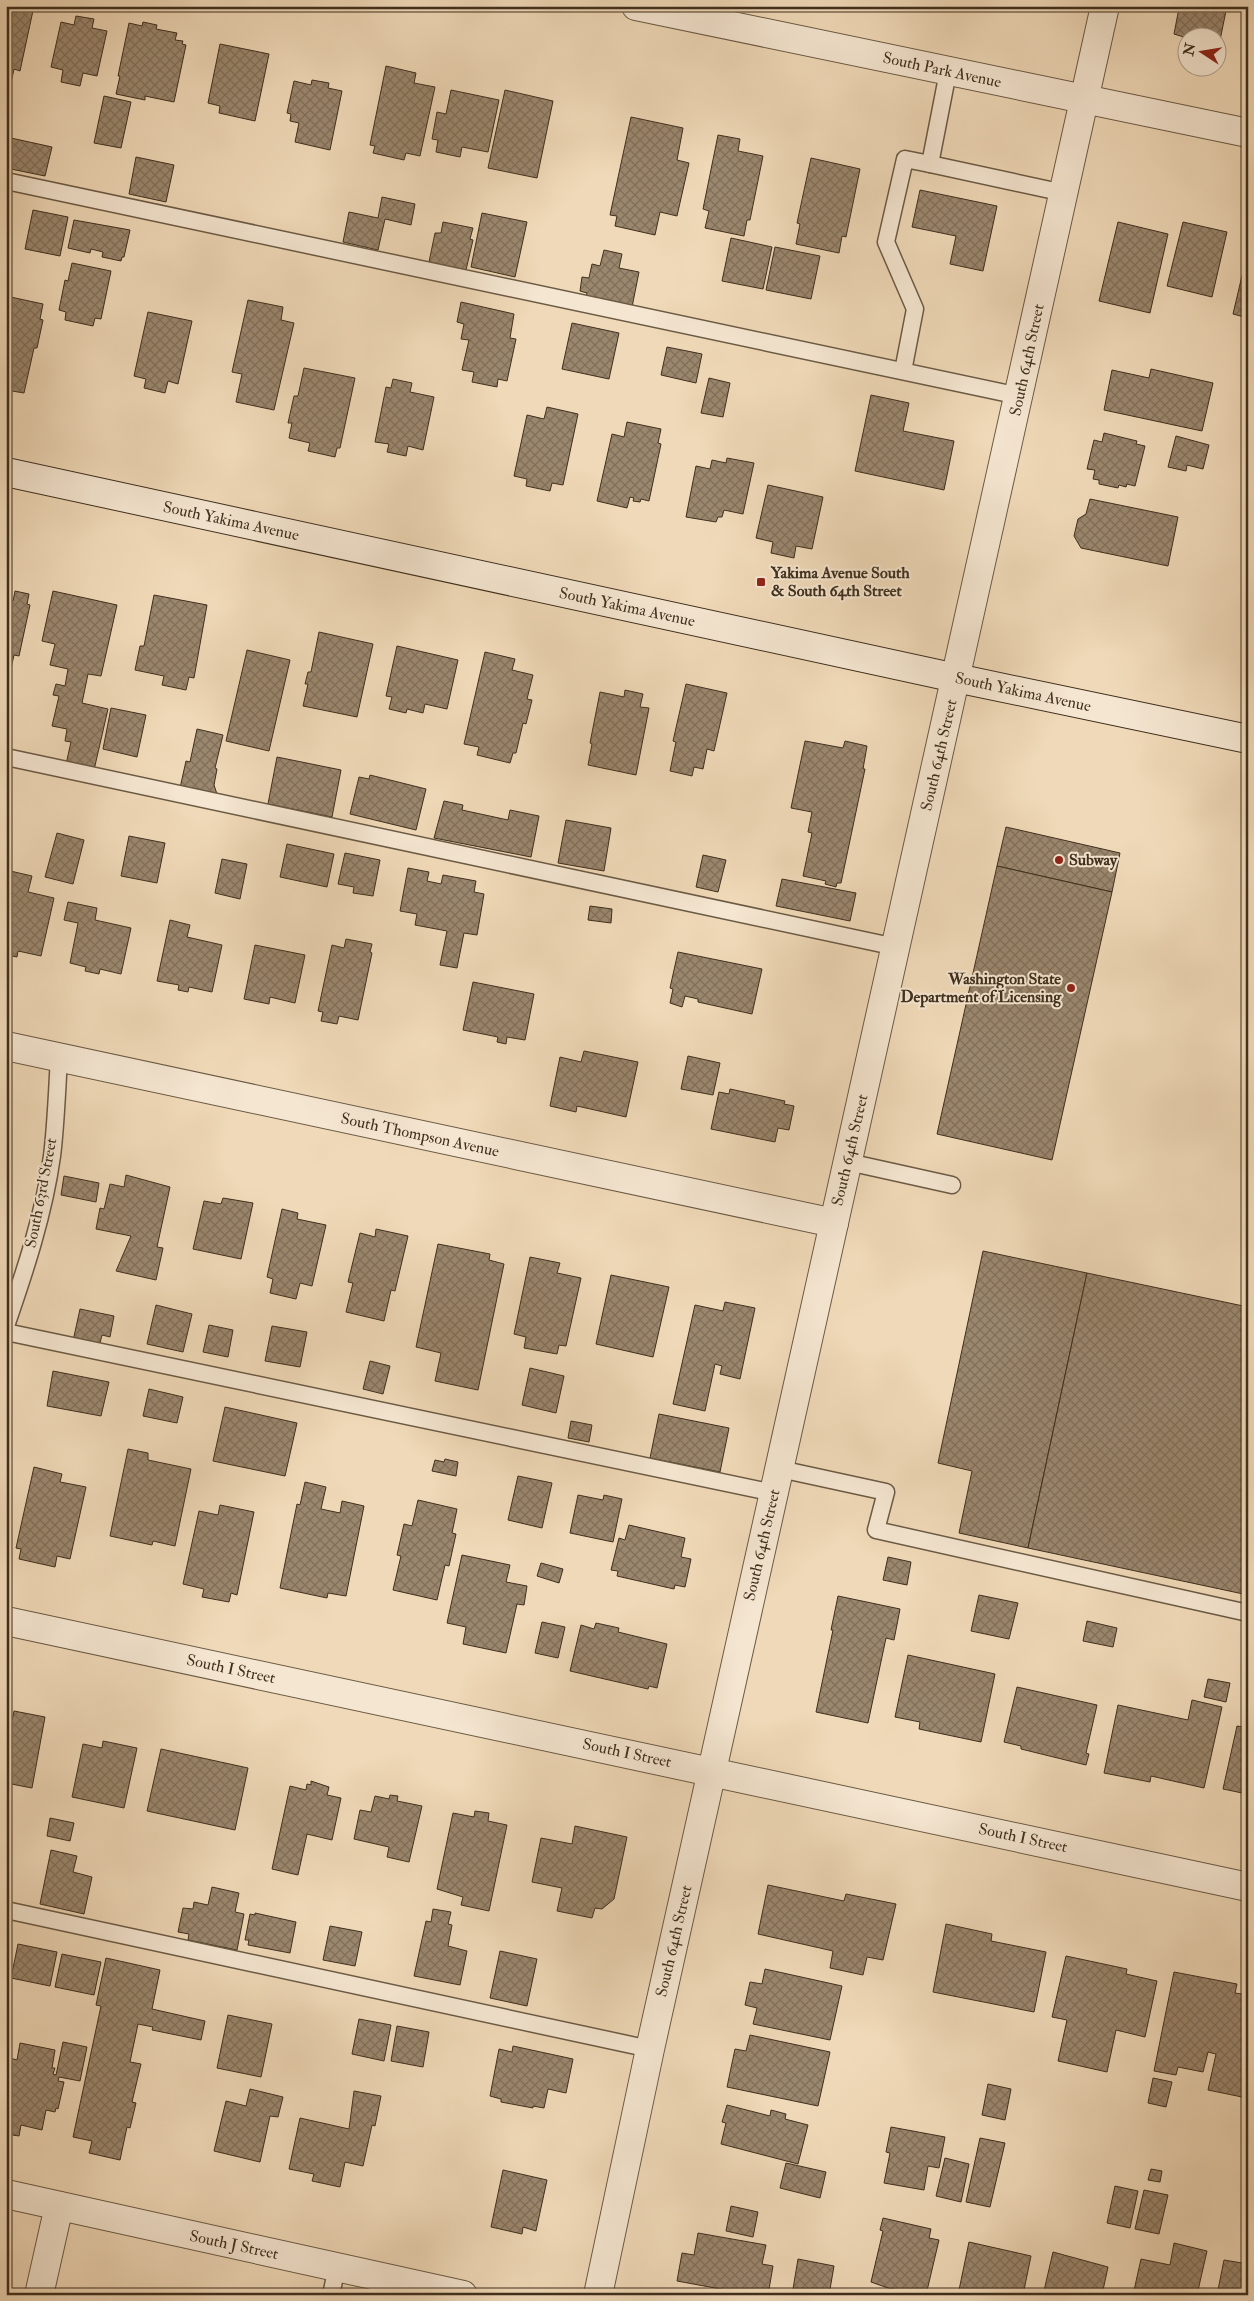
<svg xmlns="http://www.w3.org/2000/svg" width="1254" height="2301" font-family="'IM FELL Double Pica',serif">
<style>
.building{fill:url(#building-cross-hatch);stroke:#3f2f1d}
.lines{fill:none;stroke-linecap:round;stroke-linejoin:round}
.service-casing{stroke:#6b5a44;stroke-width:19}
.minor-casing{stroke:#6b5a44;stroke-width:30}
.tertiary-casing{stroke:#6b5a44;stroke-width:30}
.secondary-casing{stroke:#3f2f1d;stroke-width:30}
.service{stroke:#f5e6d1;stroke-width:16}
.minor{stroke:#f5e6d1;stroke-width:28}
.tertiary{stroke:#f5e6d1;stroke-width:28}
.secondary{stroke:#f5e6d1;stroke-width:28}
.poi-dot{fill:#8f2418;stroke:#f5e6d1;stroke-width:2}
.labels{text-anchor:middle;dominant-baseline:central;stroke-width:4;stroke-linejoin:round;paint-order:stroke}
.street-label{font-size:16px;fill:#3f2f1d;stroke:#f5e6d1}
.poi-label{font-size:16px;font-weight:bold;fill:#3f2f1d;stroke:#f5e6d1;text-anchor:start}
</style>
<defs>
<pattern id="building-cross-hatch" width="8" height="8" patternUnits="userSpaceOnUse" patternTransform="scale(1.25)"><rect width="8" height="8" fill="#9b876e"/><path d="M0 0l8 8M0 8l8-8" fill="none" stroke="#806f5a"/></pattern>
</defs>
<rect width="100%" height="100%" fill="#f0d9b8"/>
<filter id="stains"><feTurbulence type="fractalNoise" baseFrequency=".004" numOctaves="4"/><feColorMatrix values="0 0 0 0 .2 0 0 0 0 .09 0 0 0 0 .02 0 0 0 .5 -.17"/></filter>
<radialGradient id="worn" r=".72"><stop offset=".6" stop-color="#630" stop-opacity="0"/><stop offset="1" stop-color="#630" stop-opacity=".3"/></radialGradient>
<g class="building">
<polygon points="6,6 34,6 20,71 14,69 11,83 6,82"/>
<polygon points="1171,6 1227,6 1219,45 1216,44 1216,38 1187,38 1174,34 1179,8"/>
<polygon points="76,16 94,19 92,28 107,31 97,76 83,73 80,86 61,82 63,70 51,67 61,22 74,25"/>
<polygon points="143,22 157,25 156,29 177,33 175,40 183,41 182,44 186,45 174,102 145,96 145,100 116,94 120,76 118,76 129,23 142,26"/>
<polygon points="220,44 269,54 255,121 219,113 220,106 208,103"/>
<polygon points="386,66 416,73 414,83 435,87 420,156 406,153 404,160 373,153 375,146 370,145"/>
<polygon points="312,80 329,83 328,88 342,91 330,150 295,142 299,123 290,121 291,114 287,113 294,81 311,85"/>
<polygon points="451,90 499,100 488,152 462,147 460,157 436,152 438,140 432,139 437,112 446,114"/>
<polygon points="505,90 553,101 537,178 488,168"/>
<polygon points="104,96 131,102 121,148 94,143"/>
<polygon points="631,117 683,128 677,160 689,163 677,216 660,212 655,235 615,226 617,216 610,215"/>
<polygon points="718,135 740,139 738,151 763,156 750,220 747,220 744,236 705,228 709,211 703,209"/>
<polygon points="11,138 52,147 45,176 6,168"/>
<polygon points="136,157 174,165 166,202 129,194"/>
<polygon points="811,158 860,169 846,237 842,236 839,253 796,244 800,224 797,223"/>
<polygon points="920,190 997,206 983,271 950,264 956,236 912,227"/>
<polygon points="382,197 415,204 411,225 385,219 378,250 343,242 349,212 378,218"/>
<polygon points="33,210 68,217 60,256 25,249"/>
<polygon points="482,213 527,222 515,277 471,267"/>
<polygon points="74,220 130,230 124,257 122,257 121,261 102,257 103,252 91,249 90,253 68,248"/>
<polygon points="443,222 473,228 470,239 473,240 466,270 429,262 435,233 441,233"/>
<polygon points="1118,222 1168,234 1150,313 1099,301"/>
<polygon points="1183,222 1227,232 1212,297 1167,286"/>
<polygon points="731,238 772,247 763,289 722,281"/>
<polygon points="775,247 820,256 811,299 766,290"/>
<polygon points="604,250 622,254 619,268 639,272 632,307 586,297 587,293 580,291 582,277 589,278 592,264 600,266"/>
<polygon points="1248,250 1248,318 1233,314"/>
<polygon points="72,263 111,271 101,319 95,318 93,326 65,320 66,312 59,310 65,280 68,281"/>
<polygon points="6,296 43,304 40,319 43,320 37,348 34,348 24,393 6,390"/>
<polygon points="248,300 283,307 281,320 294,323 274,410 236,402 242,374 232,372"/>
<polygon points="461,302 514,314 510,338 516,339 507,381 498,379 497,387 472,382 474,372 462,370 469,340 461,339 464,324 457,322"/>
<polygon points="148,312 192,321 178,384 168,381 165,393 144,388 146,379 134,376"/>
<polygon points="572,323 619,333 609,379 562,369"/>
<polygon points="667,347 702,354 696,383 661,375"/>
<polygon points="304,368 355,378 340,448 337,448 335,457 308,451 310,443 289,438 292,423 288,423 294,396 298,396"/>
<polygon points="1151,369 1213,383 1202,431 1104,410 1112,370 1149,378"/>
<polygon points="709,378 730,383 723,417 701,413"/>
<polygon points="393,379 412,383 410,392 434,397 423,450 408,446 406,456 387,452 389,444 375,442 386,387 391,388"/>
<polygon points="871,395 909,403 903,431 954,441 944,490 855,471"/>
<polygon points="547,407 578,414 563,485 552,483 550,491 526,486 527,479 514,476 527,415 544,419"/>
<polygon points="627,422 661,429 658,443 661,444 649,501 641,499 640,502 633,501 634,498 630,497 627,508 597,501 612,434 624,437"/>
<polygon points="1104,433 1137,441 1136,444 1145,446 1135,486 1127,484 1126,487 1119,485 1118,488 1099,484 1099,480 1093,479 1095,470 1087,469 1094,440 1102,442"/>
<polygon points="1176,436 1209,445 1203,469 1187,465 1186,471 1168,467"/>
<polygon points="727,458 754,463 743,514 724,510 722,517 718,517 716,522 686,517 696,466 710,469 712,460 726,463"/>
<polygon points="768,485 823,497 812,549 796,546 794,558 771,553 773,542 756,538"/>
<polygon points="1090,499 1178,517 1168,566 1081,548 1074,536 1078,519 1086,514"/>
<polygon points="15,591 29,594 27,604 30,605 19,656 14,655 6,691 6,599 13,601"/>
<polygon points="53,591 117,605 101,676 88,674 82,703 108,709 94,770 66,764 71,742 65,741 67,729 52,726 59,696 53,695 56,684 65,686 68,669 50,665 55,644 42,641"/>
<polygon points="154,595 207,605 194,678 189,677 186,690 162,685 164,676 135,670 140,646 144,646"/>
<polygon points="319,632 373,644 357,717 303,706 308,684 305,684 308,672 311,672"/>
<polygon points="397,646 458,660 447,709 425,704 423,713 407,709 406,713 389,709 392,697 386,696"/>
<polygon points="247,650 290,660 269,751 226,741"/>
<polygon points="485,652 515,659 512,670 533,675 527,699 532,700 526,724 523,723 516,753 513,753 510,763 477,755 479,747 464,744"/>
<polygon points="686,684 727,693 714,751 707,749 703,769 694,767 692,776 670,771 676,742 673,741"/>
<polygon points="625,690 643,694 640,707 649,708 636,775 588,765 592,744 590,743 600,692 624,697"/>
<polygon points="111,708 146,715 137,757 103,749"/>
<polygon points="197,729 223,735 215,768 217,769 214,785 218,797 180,788 186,761 190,762"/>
<polygon points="805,741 843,748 845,741 867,746 863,769 865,769 841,883 837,883 836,887 825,884 826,881 803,876 812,833 808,832 812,812 791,808"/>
<polygon points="277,757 341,770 332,817 268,804"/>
<polygon points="370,775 426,789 416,830 350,814 359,777 369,779"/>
<polygon points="444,801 463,805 462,810 508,820 510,810 539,816 531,857 434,838"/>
<polygon points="566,820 611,828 604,871 558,863"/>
<polygon points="1006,827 1120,853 1112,892 997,866"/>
<polygon points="57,833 84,840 73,884 45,877"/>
<polygon points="129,836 165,843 157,883 121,876"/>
<polygon points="287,844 334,854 327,887 280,877"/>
<polygon points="345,853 380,860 373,896 353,893 354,887 338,884"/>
<polygon points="703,855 726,860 718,892 696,887"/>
<polygon points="222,859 247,864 240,899 215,893"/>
<polygon points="997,866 1112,892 1052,1160 937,1134"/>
<polygon points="408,868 429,872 427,881 441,884 443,875 476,881 474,892 484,894 477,935 464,933 457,968 440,965 447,931 415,925 417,914 400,911"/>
<polygon points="6,870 32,876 28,892 54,898 41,956 18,951 17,957 6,955"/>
<polygon points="782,879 856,893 850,921 776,906"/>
<polygon points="68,902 97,908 95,920 131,928 121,974 100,969 99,974 85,971 86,967 70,963 78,923 64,920"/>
<polygon points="590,906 612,909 611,923 588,920"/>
<polygon points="170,920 190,925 187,937 222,945 212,992 189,987 188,992 178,990 179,985 157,981"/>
<polygon points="346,939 372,944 370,952 372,953 358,1020 339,1016 337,1024 321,1021 323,1012 318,1011 332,945 344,948"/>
<polygon points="255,945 305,955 295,1003 270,997 269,1004 244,999"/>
<polygon points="678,952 762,969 752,1014 698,1002 698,999 685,996 682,1007 670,1003 673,989 670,988"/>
<polygon points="473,982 534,994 525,1040 507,1037 506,1044 497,1042 498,1037 463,1030"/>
<polygon points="584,1051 638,1062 626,1117 577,1106 576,1112 550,1106 560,1057 581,1062"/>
<polygon points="688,1056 720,1063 713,1095 681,1089"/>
<polygon points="730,1089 785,1101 784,1104 794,1106 789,1130 778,1128 775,1142 711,1129 719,1092 729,1094"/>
<polygon points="126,1175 170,1187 157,1247 163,1248 156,1280 116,1271 131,1236 96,1229 100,1208 104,1209 110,1184 124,1187"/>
<polygon points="64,1176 99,1183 96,1202 61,1195"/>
<polygon points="223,1198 253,1203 241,1259 193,1249 204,1201 221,1204"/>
<polygon points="282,1209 298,1213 297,1219 326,1225 312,1286 300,1283 296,1299 270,1293 273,1279 267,1277"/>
<polygon points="376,1229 408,1236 395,1291 391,1290 384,1321 346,1312 353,1283 348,1282 360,1233 375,1237"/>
<polygon points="438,1244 490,1254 489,1260 504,1264 478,1390 435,1381 441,1353 416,1347"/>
<polygon points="983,1251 1087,1273 1028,1548 959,1533 972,1471 938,1463"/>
<polygon points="530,1257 560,1263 557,1273 581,1278 566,1346 559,1345 557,1354 524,1348 526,1337 514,1334"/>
<polygon points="1087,1273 1248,1307 1248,1595 1028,1548"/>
<polygon points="611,1275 669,1287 653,1357 596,1344"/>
<polygon points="725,1302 755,1308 740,1379 720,1374 722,1366 715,1364 705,1411 673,1404 695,1305 723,1311"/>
<polygon points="156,1305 192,1314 183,1352 147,1344"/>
<polygon points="80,1309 114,1316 110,1337 102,1335 99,1347 73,1341"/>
<polygon points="209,1325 233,1330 228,1357 203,1352"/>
<polygon points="272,1326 307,1332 300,1367 265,1361"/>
<polygon points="370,1361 390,1366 383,1394 363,1389"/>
<polygon points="530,1368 564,1376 556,1413 522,1405"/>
<polygon points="53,1371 109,1382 101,1416 47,1406"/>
<polygon points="149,1389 183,1397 177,1423 143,1416"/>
<polygon points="225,1407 297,1423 285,1476 213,1461"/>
<polygon points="659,1414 729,1428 720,1472 650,1458"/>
<polygon points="571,1421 592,1425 589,1442 568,1438"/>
<polygon points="128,1449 148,1453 148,1460 191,1469 175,1546 153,1541 152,1545 110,1536"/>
<polygon points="445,1459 458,1462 456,1476 432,1471 435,1460 444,1462"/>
<polygon points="34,1467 62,1474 60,1482 86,1487 70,1559 57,1556 55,1567 19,1559 21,1549 16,1548"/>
<polygon points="518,1476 552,1483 542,1528 508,1520"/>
<polygon points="305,1482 326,1487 321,1509 340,1513 342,1501 364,1506 346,1596 328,1593 327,1598 280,1588 297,1504 300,1505"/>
<polygon points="578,1495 603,1500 604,1495 622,1499 613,1542 570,1533"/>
<polygon points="418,1500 457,1509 452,1533 456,1534 449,1566 445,1565 437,1600 393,1590 401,1556 397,1555 404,1524 412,1526"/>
<polygon points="220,1505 254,1512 237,1595 231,1593 229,1602 202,1597 204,1589 183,1584 199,1511 218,1515"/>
<polygon points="629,1525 685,1538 681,1557 691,1559 685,1587 675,1585 674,1589 617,1576 618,1571 611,1570 619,1538 625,1540"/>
<polygon points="462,1555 510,1565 506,1582 527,1586 524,1605 517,1604 506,1653 463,1644 466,1627 447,1623"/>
<polygon points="888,1557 911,1562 907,1585 883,1580"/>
<polygon points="541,1563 563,1569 559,1583 537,1576"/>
<polygon points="979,1595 1018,1603 1009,1639 971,1631"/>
<polygon points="838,1596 900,1609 894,1640 886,1638 868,1723 816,1712 833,1630 831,1630"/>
<polygon points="1087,1621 1117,1628 1113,1647 1083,1641"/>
<polygon points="542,1622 565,1627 558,1658 535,1653"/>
<polygon points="596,1623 619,1628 618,1632 667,1644 657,1688 649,1686 648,1689 570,1671 581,1625 594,1629"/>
<polygon points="908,1655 995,1674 981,1742 919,1729 920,1722 895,1717"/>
<polygon points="1208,1679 1230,1683 1226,1702 1204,1697"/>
<polygon points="1017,1687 1097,1705 1086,1753 1089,1754 1086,1765 1021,1749 1021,1746 1004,1742"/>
<polygon points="1192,1700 1222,1707 1204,1788 1151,1776 1150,1782 1104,1773 1118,1705 1188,1720"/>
<polygon points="14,1711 45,1717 32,1788 6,1783 6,1719 12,1720"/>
<polygon points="1237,1726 1248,1728 1248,1799 1247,1794 1223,1789"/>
<polygon points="103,1741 137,1748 124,1808 72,1797 83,1744 102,1748"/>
<polygon points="161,1749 248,1768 235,1830 147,1811"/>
<polygon points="311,1781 329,1787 327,1795 341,1798 332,1840 307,1834 298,1875 272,1869 290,1786 306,1790 307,1784 311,1785"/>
<polygon points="390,1795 398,1796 397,1801 422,1806 409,1862 387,1857 389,1847 354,1839 360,1810 371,1812 375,1796 389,1799"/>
<polygon points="475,1811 489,1813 488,1821 507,1825 489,1911 461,1905 463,1897 437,1889 453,1813 474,1817"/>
<polygon points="50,1818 74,1823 70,1841 47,1836"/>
<polygon points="575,1826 627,1837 614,1899 602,1909 595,1908 592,1918 557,1911 562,1888 532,1882 541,1838 572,1844"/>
<polygon points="51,1850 77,1856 73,1872 92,1877 84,1914 40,1904"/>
<polygon points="768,1885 844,1901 846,1894 896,1904 883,1960 867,1957 863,1975 830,1968 833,1951 758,1934"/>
<polygon points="212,1887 239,1893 235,1912 244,1914 237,1950 188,1940 189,1934 178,1932 183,1908 193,1909 194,1902 208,1905"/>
<polygon points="433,1909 451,1912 448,1924 452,1925 448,1946 467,1951 460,1985 414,1976 426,1921 431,1922"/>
<polygon points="255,1913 296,1922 290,1953 248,1945 249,1940 245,1940 250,1914 255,1915"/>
<polygon points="946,1924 992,1934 991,1941 1046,1952 1034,2012 933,1992"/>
<polygon points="330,1926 362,1932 355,1966 323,1960"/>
<polygon points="18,1944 57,1952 50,1986 11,1978"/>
<polygon points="500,1951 537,1959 527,2006 490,1998"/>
<polygon points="62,1954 101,1962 94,1995 55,1987"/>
<polygon points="1066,1956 1127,1969 1126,1974 1157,1981 1145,2037 1116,2030 1107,2072 1058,2061 1067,2020 1052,2017"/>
<polygon points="106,1958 160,1970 152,2009 205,2021 201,2040 152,2030 153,2027 138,2024 130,2062 141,2064 132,2102 136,2103 130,2128 127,2127 120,2160 89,2153 92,2141 73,2137 101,2006 96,2005"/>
<polygon points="765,1969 842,1986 830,2040 753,2024 757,2008 745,2005 750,1982 762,1984"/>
<polygon points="1174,1972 1237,1984 1235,1993 1248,1995 1248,2065 1242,2097 1208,2090 1216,2054 1208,2052 1203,2072 1178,2067 1176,2075 1154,2071"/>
<polygon points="228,2015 272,2024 261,2077 217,2068"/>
<polygon points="359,2019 391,2025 384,2061 352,2054"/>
<polygon points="397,2026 429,2032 423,2067 391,2061"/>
<polygon points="750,2035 830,2052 818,2106 727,2087 735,2049 746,2051"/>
<polygon points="63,2042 87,2047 80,2081 59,2077 58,2081 64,2082 58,2109 56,2108 55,2112 46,2110 42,2130 21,2125 19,2136 6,2134 6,2057 17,2060 20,2043 55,2050 52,2068 55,2068 53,2074 56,2075"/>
<polygon points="513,2046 573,2059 566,2093 548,2089 544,2108 533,2106 533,2108 501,2102 501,2099 490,2096 499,2049 512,2052"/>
<polygon points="1153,2078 1172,2082 1166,2107 1148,2103"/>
<polygon points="988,2084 1011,2089 1005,2120 982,2115"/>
<polygon points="250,2089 283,2097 278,2117 270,2116 260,2162 214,2151 226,2101 246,2106"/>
<polygon points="354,2091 381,2096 375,2126 372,2125 363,2166 345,2162 340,2187 312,2181 314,2174 289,2169 300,2118 349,2129"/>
<polygon points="727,2105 770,2116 771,2110 786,2114 785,2119 808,2125 798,2164 721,2144 726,2123 722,2122"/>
<polygon points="891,2127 945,2137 939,2168 928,2166 924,2190 884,2183 890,2153 886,2152"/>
<polygon points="980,2138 1005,2143 990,2207 966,2202"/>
<polygon points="945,2158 969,2164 961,2202 936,2196"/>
<polygon points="786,2163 826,2172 820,2198 780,2188"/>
<polygon points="1151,2169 1162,2171 1160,2182 1148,2180"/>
<polygon points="503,2170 547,2180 536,2231 523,2227 522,2234 491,2227"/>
<polygon points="1115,2186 1138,2191 1130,2228 1107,2223"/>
<polygon points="1144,2190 1168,2195 1159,2234 1135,2229"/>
<polygon points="731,2206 758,2212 753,2237 726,2231"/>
<polygon points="883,2218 931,2229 929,2238 939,2240 926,2295 888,2288 871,2282 883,2231 880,2230"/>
<polygon points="698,2233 766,2245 762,2264 773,2266 768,2295 753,2295 677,2281 682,2253 694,2255"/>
<polygon points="969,2242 1031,2256 1023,2295 958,2295"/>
<polygon points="1174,2243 1207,2251 1197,2295 1133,2295 1141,2259 1170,2265"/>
<polygon points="1053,2252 1108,2267 1102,2295 1043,2295"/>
<polygon points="798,2259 834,2266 829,2295 792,2295"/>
<polygon points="1224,2260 1248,2264 1248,2295 1217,2295"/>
</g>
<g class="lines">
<defs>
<g id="service">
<polyline points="930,164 1064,193"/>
<polyline points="6,181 1019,396"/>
<polyline points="903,371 915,309 886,242 905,159 930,164 948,72"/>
<polyline points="6,757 896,947"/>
<polyline points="848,1162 952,1185"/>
<path d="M 6,1326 C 25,1271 44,1214 52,1156 C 56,1124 57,1090 59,1058"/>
<polyline points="6,1332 774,1493"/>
<polyline points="780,1469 886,1492 876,1530 1248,1613"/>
<polyline points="6,1910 650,2049"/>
<polyline points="331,2295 337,2267"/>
</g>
<g id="minor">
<polyline points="636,6 1248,133"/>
<polyline points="6,1046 834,1223"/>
<polyline points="6,1621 1248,1887"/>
<polyline points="6,2194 463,2295"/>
<polyline points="39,2295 59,2206"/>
</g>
<polyline id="tertiary" points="598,2295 650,2049 1105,6"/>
<polyline id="secondary" points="6,472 956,678 1248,739"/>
</defs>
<use href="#service" class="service-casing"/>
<use href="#minor" class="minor-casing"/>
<use href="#tertiary" class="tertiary-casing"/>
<use href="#secondary" class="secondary-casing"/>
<use href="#service" class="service"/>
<use href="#minor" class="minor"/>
<use href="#tertiary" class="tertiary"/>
<use href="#secondary" class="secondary"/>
</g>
<g class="poi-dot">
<rect x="756" y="577" width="10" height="10" rx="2.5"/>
<circle cx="1059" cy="860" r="5"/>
<circle cx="1071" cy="988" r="5"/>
</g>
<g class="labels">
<g class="street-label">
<text transform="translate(942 70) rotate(12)">South Park Avenue</text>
<text transform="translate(1027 360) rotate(-78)">South 64th Street</text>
<text transform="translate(231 521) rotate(12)">South Yakima Avenue</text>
<text transform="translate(627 607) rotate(12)">South Yakima Avenue</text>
<text transform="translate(1023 692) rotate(12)">South Yakima Avenue</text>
<text transform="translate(939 755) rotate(-77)">South 64th Street</text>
<text transform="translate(420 1135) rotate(12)">South Thompson Avenue</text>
<text transform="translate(850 1150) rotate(-77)">South 64th Street</text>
<text transform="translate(41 1193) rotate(-79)">South 63rd Street</text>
<text transform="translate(762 1545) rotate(-77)">South 64th Street</text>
<text transform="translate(231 1669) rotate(12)">South I Street</text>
<text transform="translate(627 1753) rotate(12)">South I Street</text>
<text transform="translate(1023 1838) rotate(12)">South I Street</text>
<text transform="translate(674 1941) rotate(-77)">South 64th Street</text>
<text transform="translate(234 2245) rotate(12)">South J Street</text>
</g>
<g class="poi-label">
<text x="771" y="573">Yakima Avenue South<tspan x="771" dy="18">&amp; South 64th Street</tspan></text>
<text x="1069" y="860">Subway</text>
<text x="1061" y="979" text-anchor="end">Washington State<tspan x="1061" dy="18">Department of Licensing</tspan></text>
</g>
</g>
<rect width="1254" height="2301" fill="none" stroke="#f0d9b8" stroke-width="25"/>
<rect x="8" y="8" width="1239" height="2286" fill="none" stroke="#3f2f1d" stroke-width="2.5"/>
<rect x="12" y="12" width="1229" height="2276" fill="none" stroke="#3f2f1d"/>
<g transform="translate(1202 52) rotate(282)"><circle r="24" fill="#f5e6d1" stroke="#ac9d89"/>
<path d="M0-4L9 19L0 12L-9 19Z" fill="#8f2418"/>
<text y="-8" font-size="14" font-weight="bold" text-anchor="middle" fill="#3f2f1d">N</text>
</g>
<rect width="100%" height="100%" filter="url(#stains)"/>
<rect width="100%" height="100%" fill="url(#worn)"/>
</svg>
